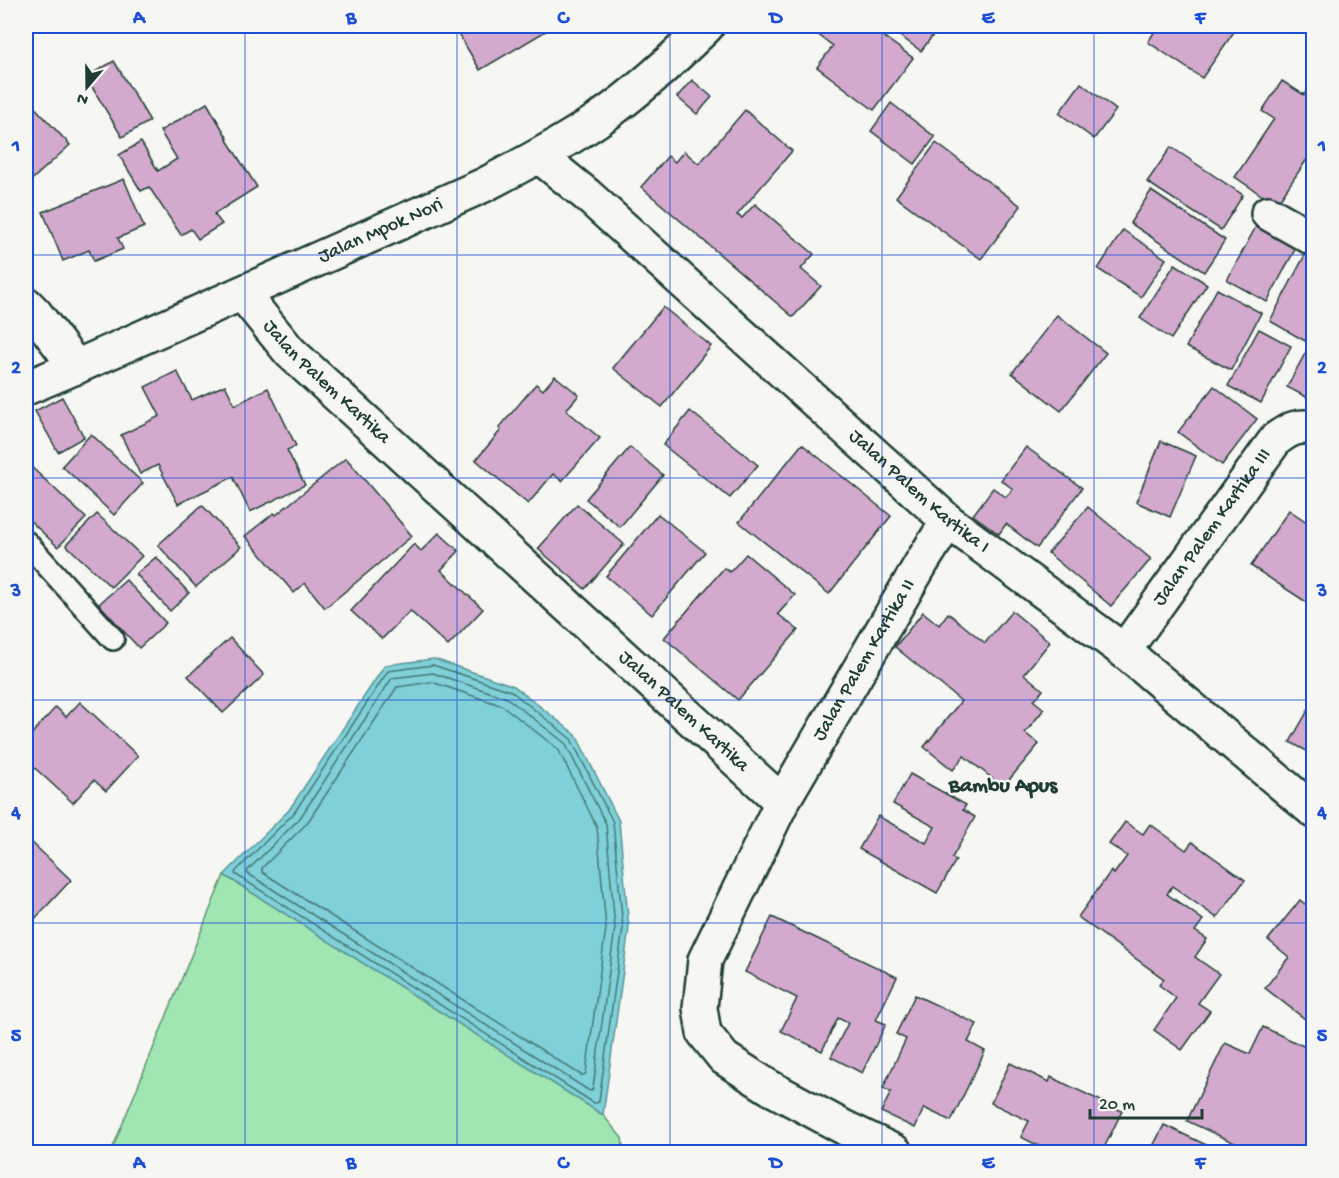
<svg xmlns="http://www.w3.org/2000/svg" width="1339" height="1178" font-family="'Gochi Hand',sans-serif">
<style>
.green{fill:#a0e6b2;stroke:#609273;stroke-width:1.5}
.water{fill:#7fd0d8;stroke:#599596;stroke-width:1.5}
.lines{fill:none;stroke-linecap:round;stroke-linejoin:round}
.shore{stroke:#457876;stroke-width:1.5}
.building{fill:#d3a9ce;stroke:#1f3d34;stroke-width:1.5}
.lane-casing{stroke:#1f3d34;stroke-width:26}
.street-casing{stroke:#1f3d34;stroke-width:38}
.secondary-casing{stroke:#1f3d34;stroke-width:38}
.lane{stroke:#f6f6f2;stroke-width:21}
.street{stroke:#f6f6f2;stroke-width:33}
.secondary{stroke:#f6f6f2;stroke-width:33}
.grid{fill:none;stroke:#1d4ed8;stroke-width:1.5;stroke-opacity:0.55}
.labels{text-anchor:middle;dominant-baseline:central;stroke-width:5;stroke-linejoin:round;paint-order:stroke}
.street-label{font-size:20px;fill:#1f3d34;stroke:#f6f6f2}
.quarter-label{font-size:22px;font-weight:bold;fill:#1f3d34;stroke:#f6f6f2}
.neatline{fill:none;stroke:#1d4ed8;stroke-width:2}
.grid-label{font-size:20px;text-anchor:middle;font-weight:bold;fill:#1d4ed8}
</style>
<rect width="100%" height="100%" fill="#f6f6f2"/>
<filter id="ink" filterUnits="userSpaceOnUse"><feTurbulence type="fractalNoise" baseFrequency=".0167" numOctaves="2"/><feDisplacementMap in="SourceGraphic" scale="12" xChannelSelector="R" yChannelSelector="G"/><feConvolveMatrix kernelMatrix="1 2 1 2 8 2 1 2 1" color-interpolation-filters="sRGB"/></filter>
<g filter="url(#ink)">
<polygon class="green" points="224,875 603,1115 622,1138 624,1152 111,1152"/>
<polygon class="water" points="434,659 514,686 576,735 619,821 629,928 603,1115 224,875 289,810 385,665"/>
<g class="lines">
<g class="shore">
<polygon points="433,665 511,691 571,739 613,822 623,928 599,1101 597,1103 594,1103 235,874 236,871 294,813 388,671"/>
<polygon points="433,673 507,698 565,743 606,824 615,928 593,1088 591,1091 588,1090 247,873 248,870 300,818 392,678"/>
<polygon points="432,682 503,706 558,749 597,827 606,928 586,1073 584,1075 581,1075 262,872 262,868 307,823 397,687"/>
</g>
</g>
<g class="building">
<polygon points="454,26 550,26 551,28 480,70"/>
<polygon points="811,26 869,26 913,58 874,110 817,67 833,46 809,28"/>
<polygon points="886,26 940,26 921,51"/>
<polygon points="1158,26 1238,26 1202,78 1148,42"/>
<polygon points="114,61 150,121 122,137 86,77"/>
<polygon points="692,80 712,97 697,114 677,97"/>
<polygon points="1282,81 1304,95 1307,91 1314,95 1314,149 1276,205 1235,177 1274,119 1262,111"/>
<polygon points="1081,83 1116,110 1094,139 1059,113"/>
<polygon points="26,98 70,145 26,185"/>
<polygon points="207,103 228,139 227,140 257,187 214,214 222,224 198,239 191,229 181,235 149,187 141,191 119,155 141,142 158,171 177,159 160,131"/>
<polygon points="891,103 935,137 915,164 871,131"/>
<polygon points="745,110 792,151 737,215 742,218 755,204 814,254 801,269 821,286 793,317 641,187 668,156 675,162 684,151 699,164"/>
<polygon points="936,143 1021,206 981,259 896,197"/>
<polygon points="1171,147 1243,195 1221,230 1147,182"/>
<polygon points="124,179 144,227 118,238 123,249 94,261 89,250 63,261 43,212"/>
<polygon points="1151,191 1225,240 1204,272 1130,223"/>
<polygon points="1259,221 1299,242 1267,302 1227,280"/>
<polygon points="1123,230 1166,259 1141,297 1098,269"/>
<polygon points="1306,253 1314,258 1314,325 1305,341 1270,321"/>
<polygon points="1175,264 1207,284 1171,339 1140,318"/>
<polygon points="1217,289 1261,313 1231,370 1186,347"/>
<polygon points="663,307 711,346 662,407 613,368"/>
<polygon points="1057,315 1106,353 1061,411 1012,373"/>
<polygon points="1259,329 1291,346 1261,403 1228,386"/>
<polygon points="1314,337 1314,401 1287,387"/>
<polygon points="177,371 192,400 225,385 235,405 268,388 296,446 287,450 305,485 250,512 233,477 178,504 158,465 140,474 121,435 160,416 145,387"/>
<polygon points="555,376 579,395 566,410 600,438 562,481 553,474 528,504 476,460 501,430 499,428 536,384 543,390"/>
<polygon points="1214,386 1257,419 1222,465 1178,432"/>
<polygon points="62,397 84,437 58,452 35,411"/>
<polygon points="690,411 758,465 730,498 663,445"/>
<polygon points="91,434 143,483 114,515 62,466"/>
<polygon points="1161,441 1196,456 1170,517 1136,502"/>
<polygon points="802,444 891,516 829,594 739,522"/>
<polygon points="630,447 663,475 620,527 586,499"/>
<polygon points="1026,447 1082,488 1037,548 1006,524 999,534 973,515 993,488 1006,497 1013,489 1001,480"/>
<polygon points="346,458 412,536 325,608 305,583 294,593 245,536 274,513 276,515"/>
<polygon points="26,462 86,518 58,547 26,517"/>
<polygon points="577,504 624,544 585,589 538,549"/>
<polygon points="202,505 241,547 196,587 158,545"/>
<polygon points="1088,507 1151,559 1111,606 1048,553"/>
<polygon points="1289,510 1314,527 1314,607 1251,566"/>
<polygon points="97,514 142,556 111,587 66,545"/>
<polygon points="658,514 705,552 652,615 606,576"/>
<polygon points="439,533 459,551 441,570 483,609 448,646 410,611 382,639 351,611 414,544 421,551"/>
<polygon points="746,554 795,595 778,614 798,630 738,700 664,638 724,568 730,572"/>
<polygon points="156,557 189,593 170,611 136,574"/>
<polygon points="126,580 166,623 139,648 99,604"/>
<polygon points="1012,611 1050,642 1024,674 1043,690 1034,701 1044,709 1025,733 1039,744 1003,787 964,756 953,770 924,747 961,701 895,647 923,612 939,625 948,613 985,643"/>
<polygon points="230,638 264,675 223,713 188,676"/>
<polygon points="1314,700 1314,755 1290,742"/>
<polygon points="80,702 138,756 106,791 94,780 73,803 26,760 26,740 56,707 66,717"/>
<polygon points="910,774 966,805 963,810 975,817 952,858 956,860 937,893 859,849 878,816 926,843 935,827 893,804"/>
<polygon points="1125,822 1143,834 1150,824 1186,850 1192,842 1245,880 1217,918 1172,886 1167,894 1203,920 1195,931 1207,939 1195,957 1219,974 1198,1003 1210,1011 1182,1050 1154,1030 1176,998 1159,985 1164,979 1078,917 1111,871 1114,874 1127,856 1109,844"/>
<polygon points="26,837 71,880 30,924 26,919"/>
<polygon points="1300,900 1314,911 1314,1026 1265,988 1289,957 1268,940"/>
<polygon points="772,917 897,977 876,1020 886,1024 862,1073 831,1057 848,1023 838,1018 822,1051 781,1031 797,998 745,972"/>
<polygon points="915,995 977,1024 968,1042 985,1051 951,1121 924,1108 915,1128 881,1112 891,1092 883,1088 906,1039 896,1034"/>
<polygon points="1263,1027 1314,1051 1314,1072 1309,1082 1314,1085 1314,1152 1254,1152 1187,1121 1225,1043 1250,1054"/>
<polygon points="1010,1063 1049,1082 1051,1077 1122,1111 1102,1152 1039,1152 1041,1147 1021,1137 1029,1121 991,1103"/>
<polygon points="1164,1125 1219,1151 1218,1152 1150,1152"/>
</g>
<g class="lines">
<defs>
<polyline id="lane" points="26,542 113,639"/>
<g id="street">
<path id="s1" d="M 539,156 L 587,195 L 948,521 L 1124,651 L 1314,811"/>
<polyline points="1268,213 1314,239"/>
<path id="s2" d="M 242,293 L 290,352 L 782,802 L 705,960 L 700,1008 L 704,1033 L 724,1058 L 769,1087 L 845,1128 L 895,1152"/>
<polyline points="26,304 35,313 76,367"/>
<path id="s3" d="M 1124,651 L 1276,439 C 1290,429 1296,425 1314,428"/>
<path id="s4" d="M 782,802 L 922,562 L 948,521"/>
</g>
<g id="secondary">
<path id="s5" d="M 26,388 L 76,367 L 484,185 C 522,165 560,145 596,121 C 636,94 672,60 707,26"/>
</g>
</defs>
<use href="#lane" class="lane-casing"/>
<use href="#street" class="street-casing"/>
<use href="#secondary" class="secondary-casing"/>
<use href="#lane" class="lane"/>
<use href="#street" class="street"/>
<use href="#secondary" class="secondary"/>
</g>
</g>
<path class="grid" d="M 245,26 L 245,1152M 457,26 L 457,1152M 670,26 L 670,1152M 882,26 L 882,1152M 1094,26 L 1094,1152M 26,255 L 1314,255M 26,478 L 1314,478M 26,700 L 1314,700M 26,923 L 1314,923"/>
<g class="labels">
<g class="street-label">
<text stroke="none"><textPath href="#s5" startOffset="388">Jalan Mpok Nori</textPath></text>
<text stroke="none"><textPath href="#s2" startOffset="123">Jalan Palem Kartika</textPath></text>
<text stroke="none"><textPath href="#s1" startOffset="507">Jalan Palem Kartika I</textPath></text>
<text stroke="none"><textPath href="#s3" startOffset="152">Jalan Palem Kartika III</textPath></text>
<text stroke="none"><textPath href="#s4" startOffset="164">Jalan Palem Kartika II</textPath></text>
<text stroke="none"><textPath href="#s2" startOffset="609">Jalan Palem Kartika</textPath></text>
</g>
<g class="quarter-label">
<text x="1003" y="787">Bambu Apus</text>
</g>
</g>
<rect width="1339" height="1178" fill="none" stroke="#f6f6f2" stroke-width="66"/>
<g transform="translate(87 87) rotate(200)" stroke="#f6f6f2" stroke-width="4.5" paint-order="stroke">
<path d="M0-4.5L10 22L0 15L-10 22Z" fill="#1f3d34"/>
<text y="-9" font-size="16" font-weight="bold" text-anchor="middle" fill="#1f3d34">N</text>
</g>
<path d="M1090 1109v9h112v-9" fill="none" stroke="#1f3d34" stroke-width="3"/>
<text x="1099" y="1109" font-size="18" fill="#1f3d34" stroke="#f6f6f2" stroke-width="4.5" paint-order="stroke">20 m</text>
<rect x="33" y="33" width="1273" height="1112" class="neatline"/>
<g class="grid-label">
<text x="139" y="23">A</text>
<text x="351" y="23">B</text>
<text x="563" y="23">C</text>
<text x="776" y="23">D</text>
<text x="988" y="23">E</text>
<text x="1200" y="23">F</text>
<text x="16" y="151">1</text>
<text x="1322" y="151">1</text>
<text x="16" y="373">2</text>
<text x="1322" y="373">2</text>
<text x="16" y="596">3</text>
<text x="1322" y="596">3</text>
<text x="16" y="818">4</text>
<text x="1322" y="818">4</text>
<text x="16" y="1041">5</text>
<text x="1322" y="1041">5</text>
<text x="139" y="1168">A</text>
<text x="351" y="1168">B</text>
<text x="563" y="1168">C</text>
<text x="776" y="1168">D</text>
<text x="988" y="1168">E</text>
<text x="1200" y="1168">F</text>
</g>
</svg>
